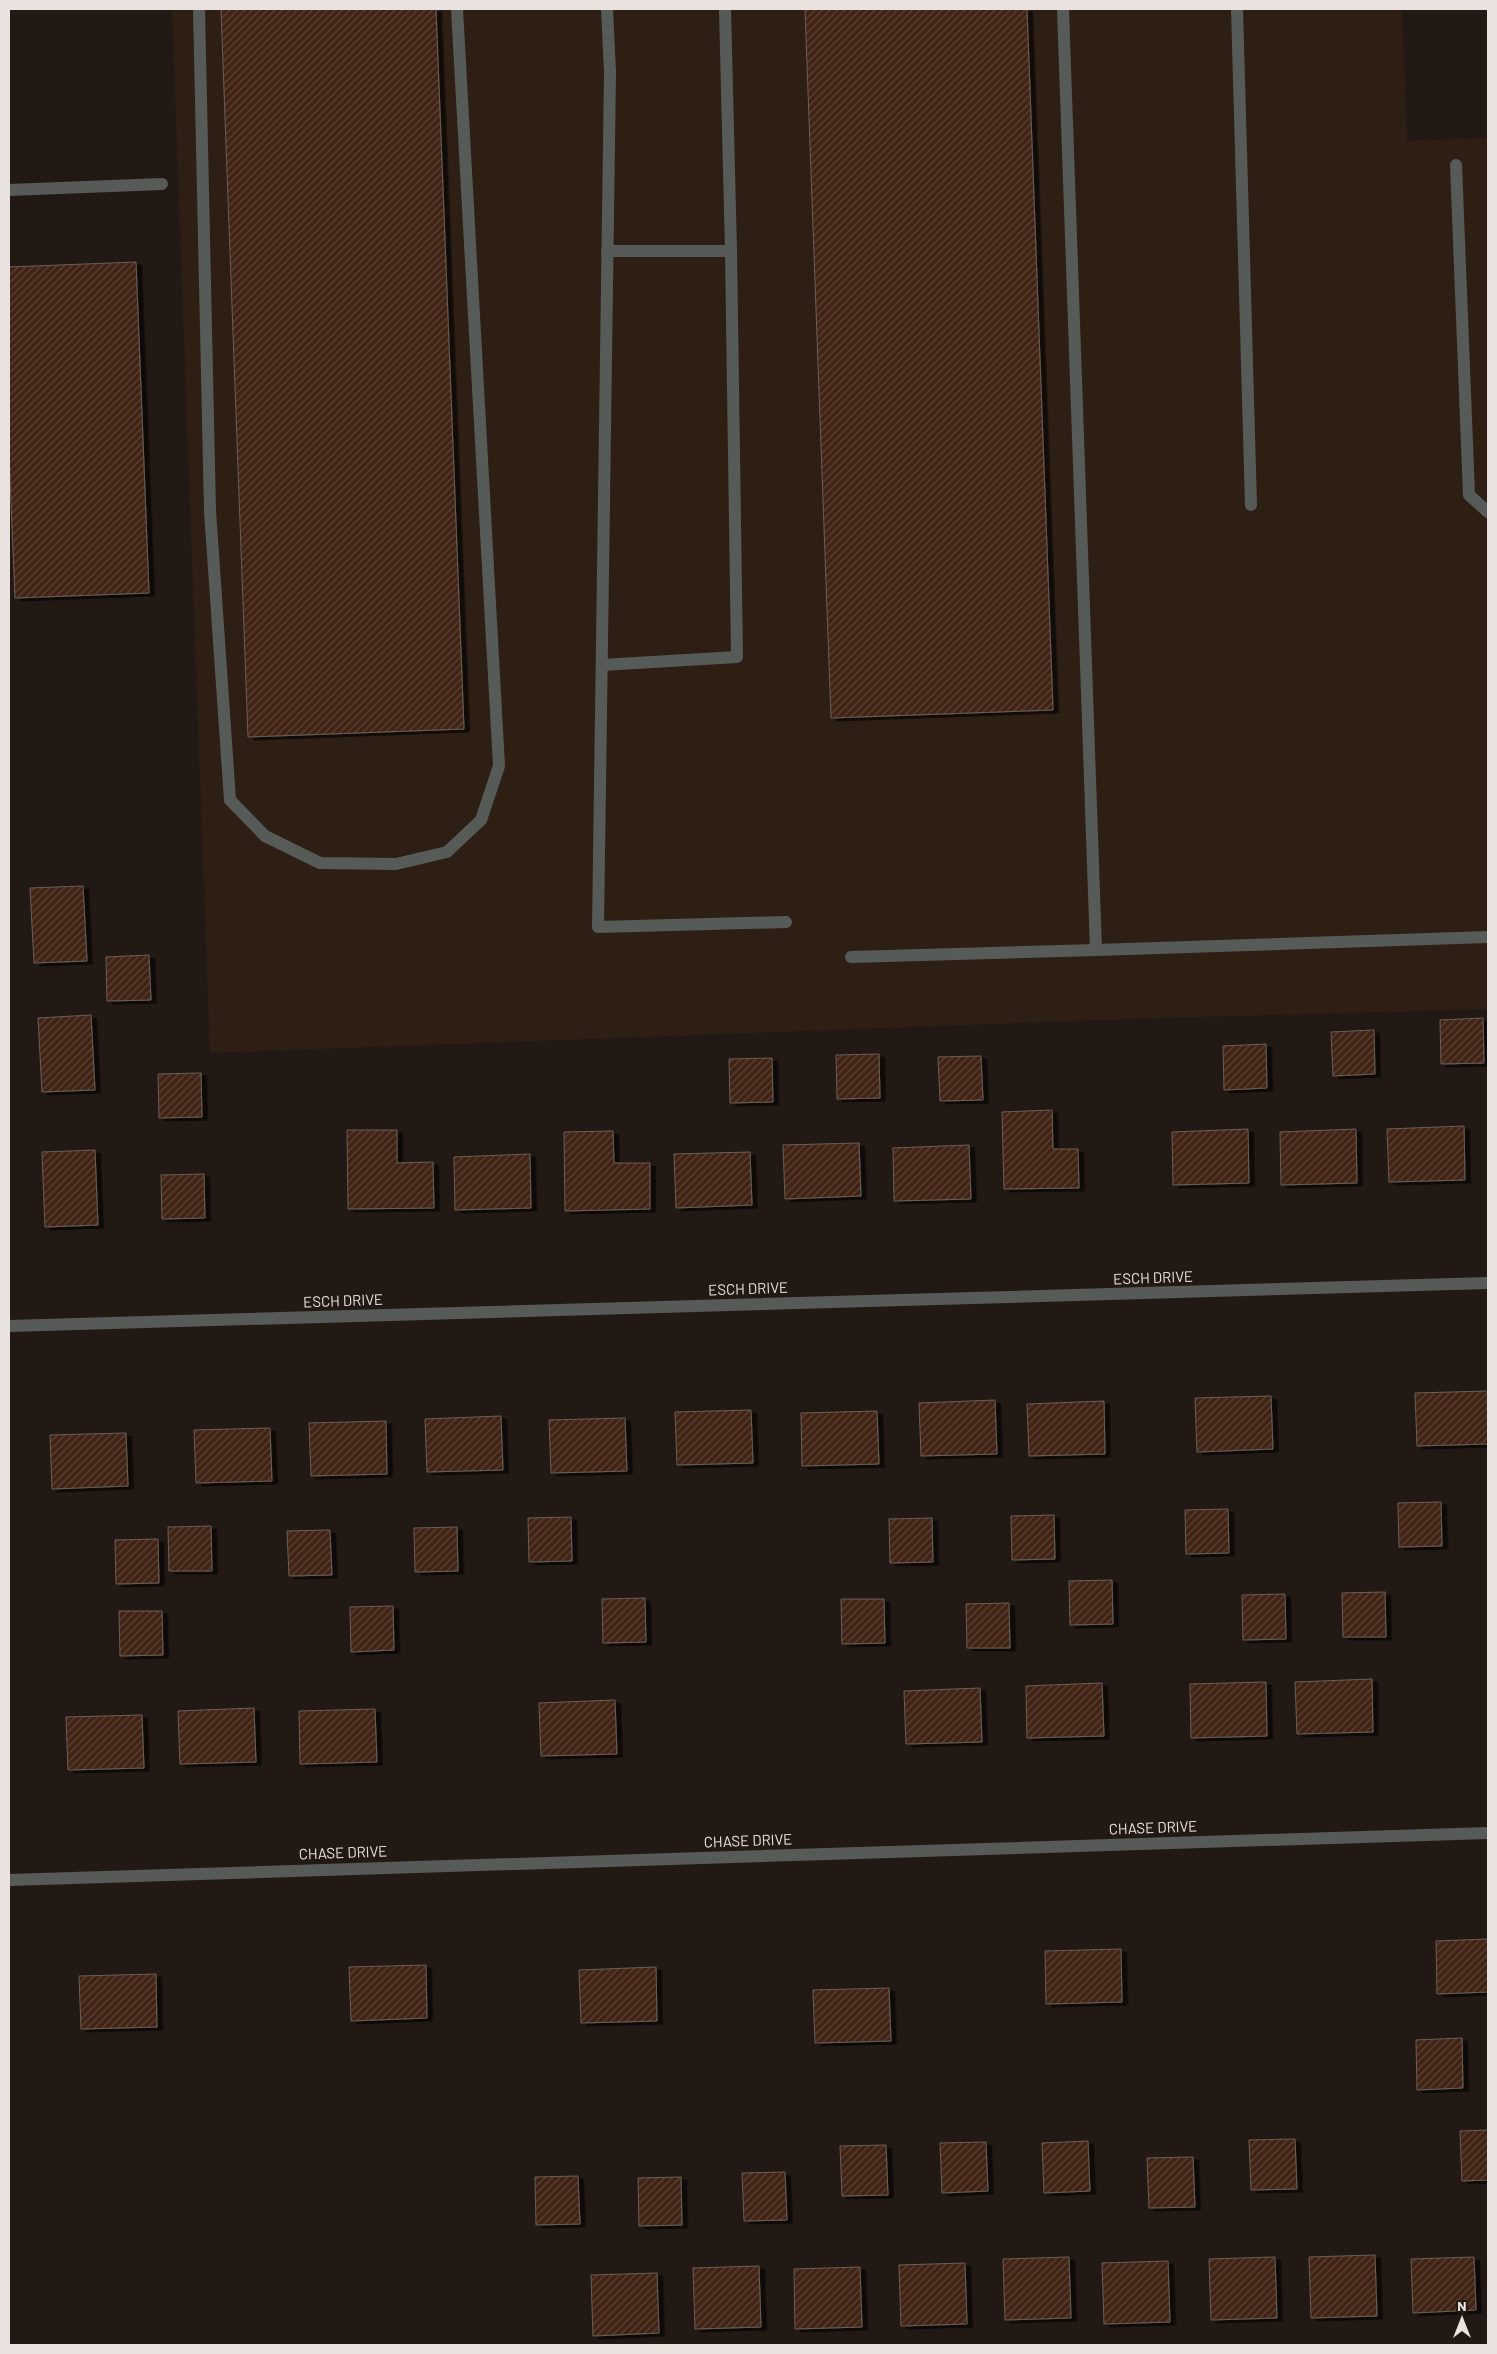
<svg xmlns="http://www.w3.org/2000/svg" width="1497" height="2354" font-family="Barlow,sans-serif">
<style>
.industrial{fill:#2e1f15}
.building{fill:url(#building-hatch);stroke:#6b5f58;filter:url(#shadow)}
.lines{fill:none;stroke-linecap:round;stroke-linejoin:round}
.minor{stroke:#565b58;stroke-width:12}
.labels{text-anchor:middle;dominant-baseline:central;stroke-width:4.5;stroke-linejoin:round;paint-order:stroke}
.street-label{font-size:15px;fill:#eae2df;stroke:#231914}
</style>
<defs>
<pattern id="building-hatch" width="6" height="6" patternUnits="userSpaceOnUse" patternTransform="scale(1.25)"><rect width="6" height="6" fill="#402313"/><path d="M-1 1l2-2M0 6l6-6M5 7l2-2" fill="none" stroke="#5c4335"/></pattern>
<filter id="shadow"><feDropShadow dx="5.5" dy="3" stdDeviation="0" flood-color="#0009"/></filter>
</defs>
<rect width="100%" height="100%" fill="#231914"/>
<polygon class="industrial" points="172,9 1402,9 1407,141 1488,138 1488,1009 1125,1019 210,1053"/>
<g class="building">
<polygon points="221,9 436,9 464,729 248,737"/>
<polygon points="805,9 1027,9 1053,710 831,718"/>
<polygon points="136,262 149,593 15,598 9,453 9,267"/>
<polygon points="83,886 87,961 34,963 30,888"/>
<polygon points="149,955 151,1000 107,1001 106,957"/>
<polygon points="91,1015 95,1090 42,1092 38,1018"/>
<polygon points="1483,1018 1484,1063 1441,1064 1440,1020"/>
<polygon points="1374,1030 1375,1074 1333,1076 1331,1032"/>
<polygon points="1266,1044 1267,1088 1224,1090 1223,1046"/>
<polygon points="879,1054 880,1098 837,1099 836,1055"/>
<polygon points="981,1056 983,1100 940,1101 938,1057"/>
<polygon points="772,1058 773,1102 730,1103 729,1059"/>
<polygon points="201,1073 202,1117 159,1118 158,1074"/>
<polygon points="1052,1110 1053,1149 1078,1149 1079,1188 1004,1189 1002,1112"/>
<polygon points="1464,1126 1465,1180 1389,1182 1387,1129"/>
<polygon points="1248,1129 1249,1183 1173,1185 1172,1132"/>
<polygon points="1356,1129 1357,1183 1281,1185 1280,1132"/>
<polygon points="347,1130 397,1130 397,1163 433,1162 434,1208 348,1209"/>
<polygon points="613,1131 614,1163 650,1163 650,1209 565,1211 564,1132"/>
<polygon points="859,1143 861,1196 785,1199 783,1145"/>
<polygon points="969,1145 971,1199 894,1201 893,1148"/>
<polygon points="95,1150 98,1225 45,1227 42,1152"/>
<polygon points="750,1152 752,1205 676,1208 674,1154"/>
<polygon points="530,1154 531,1208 455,1210 454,1157"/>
<polygon points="204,1174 205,1218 162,1219 161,1175"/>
<polygon points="1488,1391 1488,1444 1417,1446 1415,1393"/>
<polygon points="1271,1396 1273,1449 1197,1452 1195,1398"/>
<polygon points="995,1400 997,1454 921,1456 919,1403"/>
<polygon points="1104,1401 1105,1454 1029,1456 1027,1404"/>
<polygon points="751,1410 753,1463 677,1465 675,1412"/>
<polygon points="877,1411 879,1464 802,1466 801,1413"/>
<polygon points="501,1416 503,1470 427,1472 425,1419"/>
<polygon points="625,1418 627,1471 551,1473 549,1420"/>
<polygon points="386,1421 387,1474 311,1476 309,1423"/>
<polygon points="270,1428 272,1481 196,1483 194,1430"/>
<polygon points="126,1433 128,1486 52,1489 50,1435"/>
<polygon points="1441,1502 1442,1546 1399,1547 1398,1503"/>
<polygon points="1228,1509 1229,1553 1186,1554 1185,1510"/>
<polygon points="1054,1515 1055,1559 1012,1560 1011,1516"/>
<polygon points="571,1517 572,1561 529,1562 528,1518"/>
<polygon points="932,1518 933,1562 890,1563 889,1519"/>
<polygon points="211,1526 212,1571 169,1571 168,1527"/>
<polygon points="457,1527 458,1571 415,1572 414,1528"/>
<polygon points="330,1530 332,1575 289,1576 287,1531"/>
<polygon points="158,1539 159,1583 116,1584 115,1540"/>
<polygon points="1112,1580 1113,1624 1070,1625 1069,1581"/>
<polygon points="1385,1592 1386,1637 1343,1637 1342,1593"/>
<polygon points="1285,1594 1286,1639 1243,1640 1242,1595"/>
<polygon points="645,1598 646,1642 603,1643 602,1599"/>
<polygon points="841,1599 884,1599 885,1643 842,1644"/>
<polygon points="1009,1603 1010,1648 967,1648 966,1604"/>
<polygon points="393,1606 394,1650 351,1652 350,1607"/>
<polygon points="119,1611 162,1611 163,1655 120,1656"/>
<polygon points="1372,1679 1373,1732 1297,1734 1295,1682"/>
<polygon points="1266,1682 1267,1736 1191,1738 1190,1684"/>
<polygon points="1102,1683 1104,1736 1027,1738 1026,1686"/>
<polygon points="980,1688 982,1742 906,1744 904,1691"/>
<polygon points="615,1700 617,1754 541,1756 539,1703"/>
<polygon points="254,1708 256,1762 180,1764 178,1711"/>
<polygon points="375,1709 377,1762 300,1764 299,1711"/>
<polygon points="142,1715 144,1768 68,1770 66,1717"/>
<polygon points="1488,1939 1488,1992 1437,1994 1436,1941"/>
<polygon points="1121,1949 1122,2002 1046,2004 1045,1951"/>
<polygon points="426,1965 427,2018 351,2021 349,1967"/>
<polygon points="656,1967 657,2021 581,2023 579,1970"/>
<polygon points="156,1974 157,2027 81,2029 79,1976"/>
<polygon points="889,1988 891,2041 815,2043 813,1990"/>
<polygon points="1462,2038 1463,2088 1417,2090 1416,2040"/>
<polygon points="1488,2130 1488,2180 1462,2181 1460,2131"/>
<polygon points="1295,2139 1297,2189 1251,2190 1249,2140"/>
<polygon points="1088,2141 1090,2191 1044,2193 1042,2143"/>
<polygon points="986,2142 988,2191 942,2193 940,2143"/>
<polygon points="886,2145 888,2195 842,2196 840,2146"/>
<polygon points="1193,2157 1195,2207 1149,2208 1147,2158"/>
<polygon points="785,2172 787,2220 744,2221 742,2173"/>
<polygon points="578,2176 580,2224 536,2225 535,2177"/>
<polygon points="681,2177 682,2225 639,2226 638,2178"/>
<polygon points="1375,2255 1377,2316 1311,2318 1309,2257"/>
<polygon points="1069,2257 1071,2318 1005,2320 1003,2259"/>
<polygon points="1275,2257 1277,2318 1211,2320 1209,2259"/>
<polygon points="1474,2257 1476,2310 1413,2313 1411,2259"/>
<polygon points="1168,2261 1170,2322 1104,2324 1102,2263"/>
<polygon points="965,2263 967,2324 901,2326 899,2265"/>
<polygon points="759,2266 761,2327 695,2329 693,2268"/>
<polygon points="860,2267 862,2327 795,2329 794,2269"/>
<polygon points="657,2273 659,2333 593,2336 591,2275"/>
</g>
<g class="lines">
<g class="minor">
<polyline points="199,9 210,511 230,800 265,836 320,863 396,864 447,852 481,820 499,766 457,9"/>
<polyline points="607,9 610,72 598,927 786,922"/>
<polyline points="1063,9 1096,950 1488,937"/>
<polyline points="1237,9 1251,505"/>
<polyline points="1456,165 1469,495 1488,512"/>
<polyline points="9,190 162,184"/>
<polyline points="607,251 731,251"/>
<polyline points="602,665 737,657 731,251 725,9"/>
<polyline points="851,957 1096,950"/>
<polyline points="9,1326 1488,1283"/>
<polyline points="9,1880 1488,1833"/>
</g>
</g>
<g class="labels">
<g class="street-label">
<text transform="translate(1153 1277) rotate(-2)">ESCH DRIVE</text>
<text transform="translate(748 1288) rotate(-2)">ESCH DRIVE</text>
<text transform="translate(343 1300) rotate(-2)">ESCH DRIVE</text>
<text transform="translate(1153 1827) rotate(-2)">CHASE DRIVE</text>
<text transform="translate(748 1840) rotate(-2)">CHASE DRIVE</text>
<text transform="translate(343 1852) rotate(-2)">CHASE DRIVE</text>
</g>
</g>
<rect width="1497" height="2354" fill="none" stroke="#eae2df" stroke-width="20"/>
<g transform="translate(1462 2319)" stroke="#231914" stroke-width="4" paint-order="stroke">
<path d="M0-4L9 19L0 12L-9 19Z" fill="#eae2df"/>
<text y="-8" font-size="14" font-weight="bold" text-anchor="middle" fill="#eae2df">N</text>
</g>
</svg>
